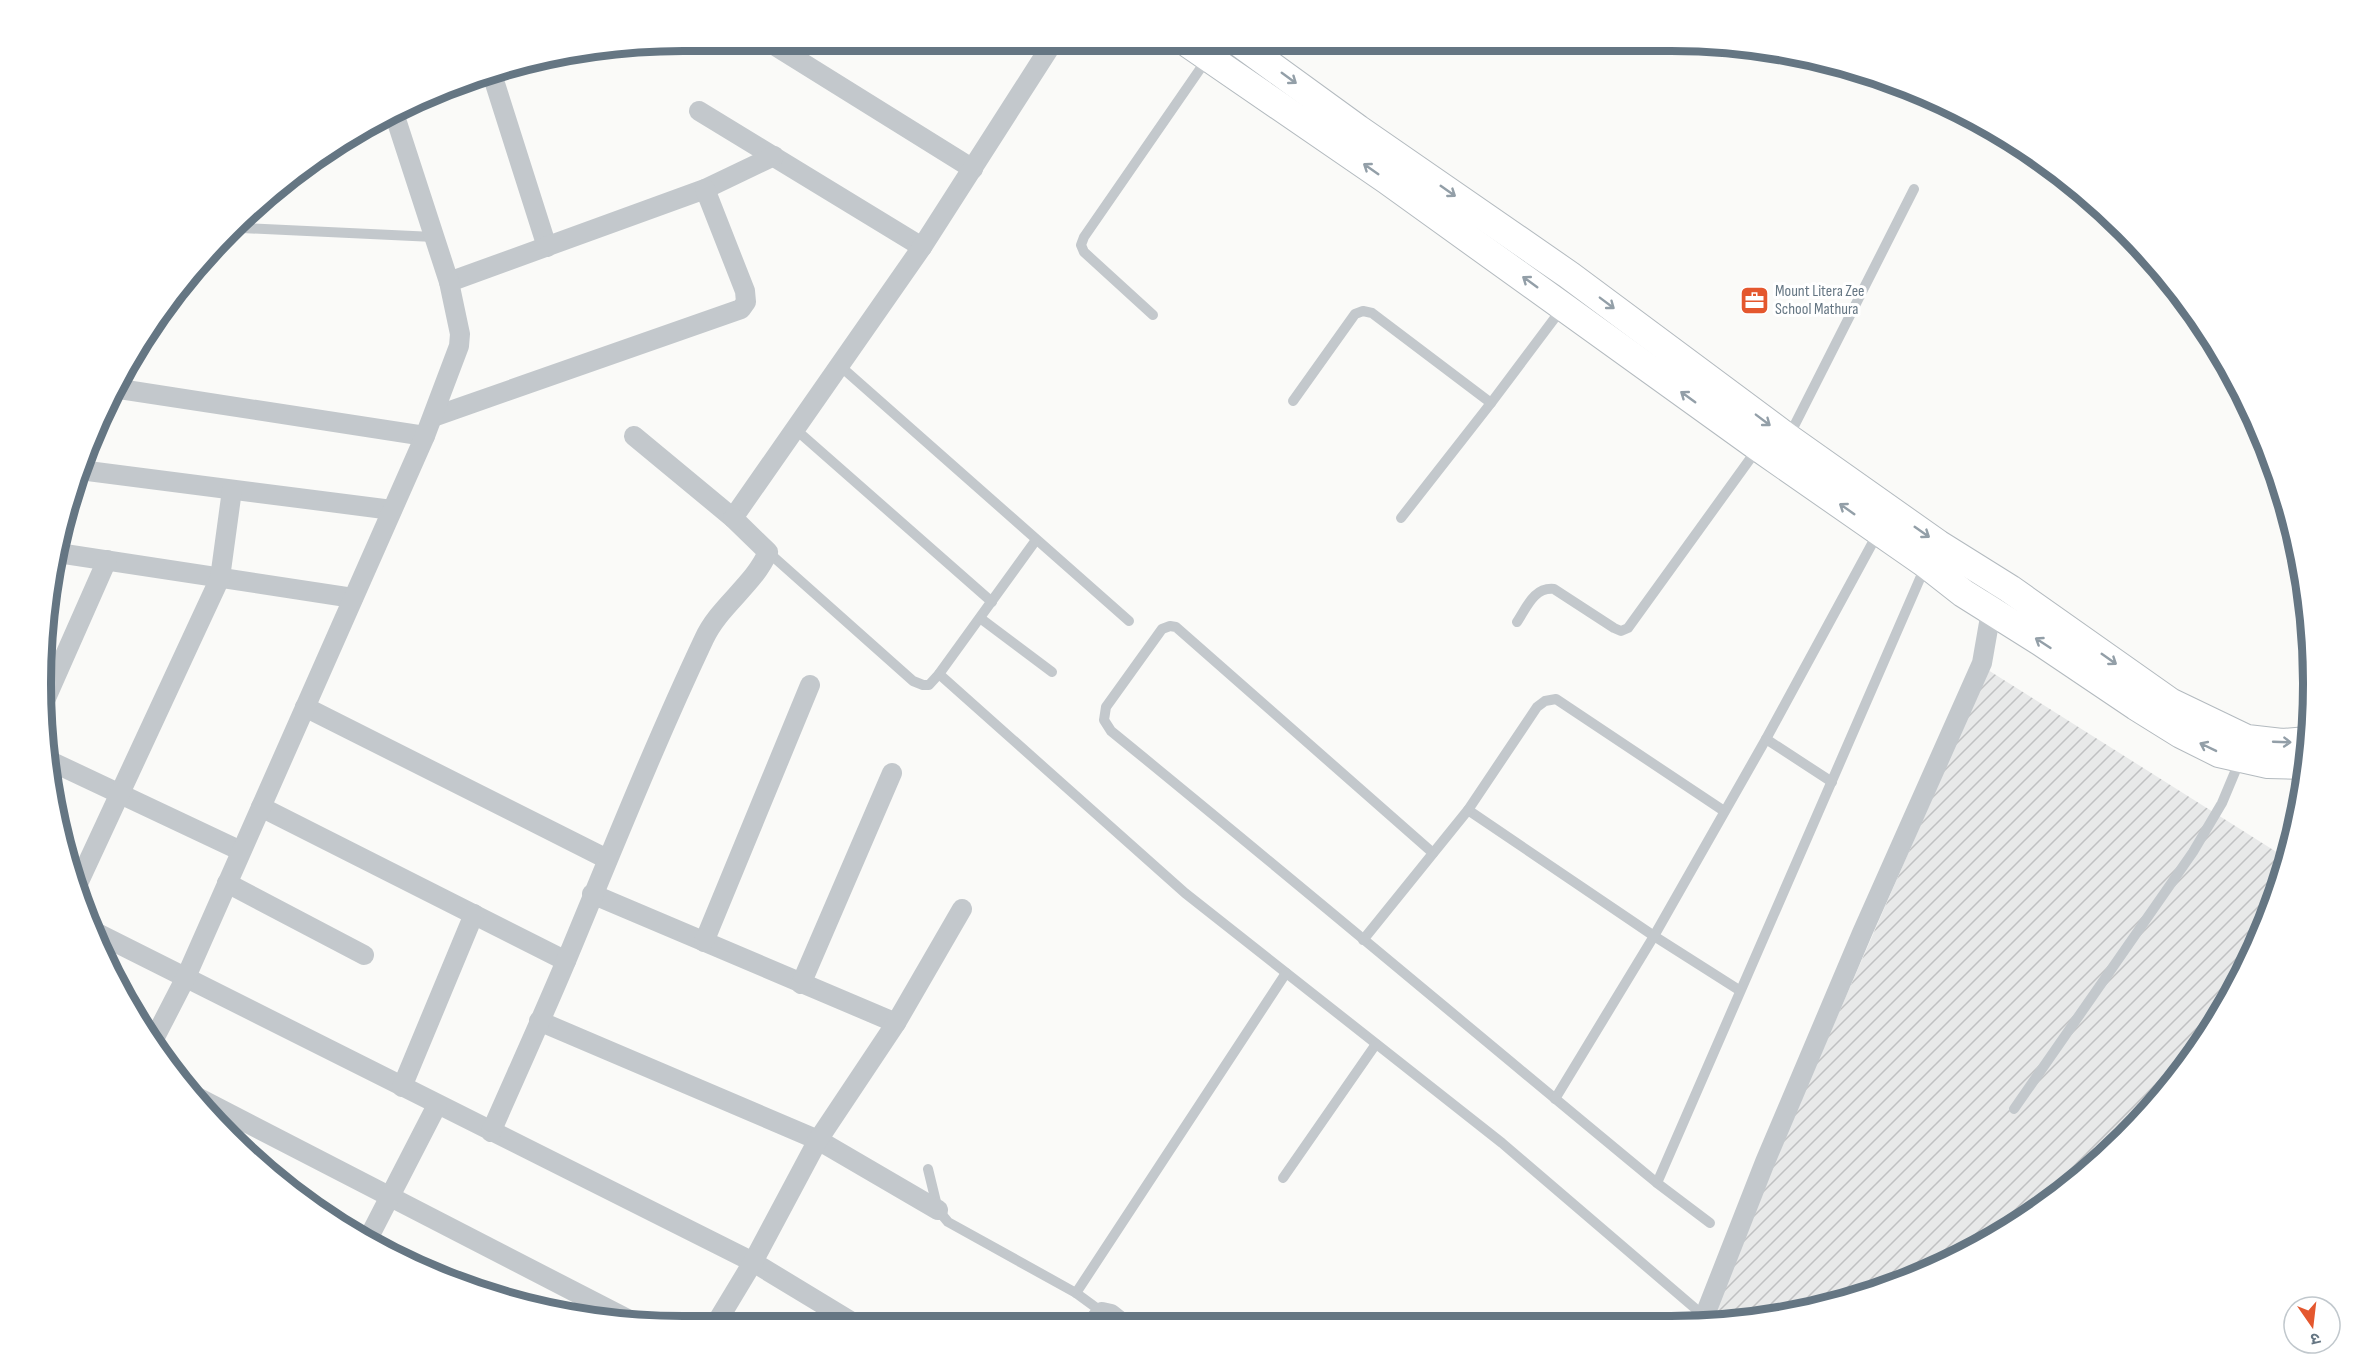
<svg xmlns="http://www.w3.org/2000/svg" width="2354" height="1367" font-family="'Sofia Sans Condensed','Noto Sans Devanagari',sans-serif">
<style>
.industrial{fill:url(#industrial-furrows)}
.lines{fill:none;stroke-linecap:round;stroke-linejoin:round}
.secondary-casing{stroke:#b3babf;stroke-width:30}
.lane{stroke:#c3c8cc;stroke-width:10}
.street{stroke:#c3c8cc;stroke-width:20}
.secondary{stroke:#fff;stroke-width:28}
.oneway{stroke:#939fa8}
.labels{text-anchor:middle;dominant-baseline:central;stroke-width:6;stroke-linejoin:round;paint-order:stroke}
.poi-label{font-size:16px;fill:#657683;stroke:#fff;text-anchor:start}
.rim{fill:none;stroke:#657683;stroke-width:8}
</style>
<defs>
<pattern id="industrial-furrows" width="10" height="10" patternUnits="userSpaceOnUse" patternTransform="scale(1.5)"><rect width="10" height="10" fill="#e8e9e9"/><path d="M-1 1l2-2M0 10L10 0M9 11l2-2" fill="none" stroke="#c0c1c2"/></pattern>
</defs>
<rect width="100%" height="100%" fill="#fafaf8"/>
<polygon class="industrial" points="1988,670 2286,858 2265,929 2205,1040 2125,1138 1992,1240 1877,1292 1713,1325 1703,1325"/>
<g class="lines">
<defs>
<g id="secondary">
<polyline points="1189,44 1387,180 1758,447 1926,564 1963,593 2041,642 2136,706 2181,734 2219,753 2268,764 2305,765"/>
<polyline points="1241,44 1358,129 1569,275 1788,438 1938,544 2010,589 2170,702 2247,739 2282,743 2308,741"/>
</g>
</defs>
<use href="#secondary" class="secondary-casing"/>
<g class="lane">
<polyline points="242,228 434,237"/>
<polyline points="1153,315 1084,252 1081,245 1084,237 1207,59"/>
<polyline points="839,365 1129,621"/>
<polyline points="1293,401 1355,314 1363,311 1372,313 1491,403"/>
<polyline points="794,428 992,602"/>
<polyline points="1788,438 1914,189"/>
<polyline points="1401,518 1491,403 1563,307"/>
<polyline points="768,552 913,681 923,685 929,685 939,674 1036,540"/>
<polyline points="980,618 1052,672"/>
<path d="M 1517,622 C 1527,607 1534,587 1554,589 L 1614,628 L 1621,631 L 1628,628 L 1758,448"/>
<polyline points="939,674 1185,893 1502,1143 1704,1316"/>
<polyline points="1766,739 1832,782"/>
<polyline points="1468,810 1654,936 1739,990"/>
<path d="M 1433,853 L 1176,627 L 1170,626 L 1162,629 L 1106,707 L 1104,720 L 1111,731 C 1294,880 1474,1032 1657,1183 L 1925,567"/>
<polyline points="1363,940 1468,810 1537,707 1545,701 1556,699 1724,811"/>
<polyline points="1555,1099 1654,936 1766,739 1879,531"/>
<polyline points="2014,1109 2193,852 2222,803 2240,760"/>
<polyline points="928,1169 938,1210 948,1222 1076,1293 1102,1312"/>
<polyline points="1283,1178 1376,1044"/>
<polyline points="1657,1183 1710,1223"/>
<polyline points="1076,1293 1286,973"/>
</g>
<g class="street">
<polyline points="777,47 973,169"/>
<polyline points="491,71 547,247"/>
<polyline points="699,111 922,247"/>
<polyline points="449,282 705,189 774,156"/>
<polyline points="113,388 425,436"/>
<polyline points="433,417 741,309 746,302 745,291 705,189"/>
<polyline points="634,436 733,518 922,247 1052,44"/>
<polyline points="80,470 392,510"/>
<polyline points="58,553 353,598"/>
<polyline points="43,705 107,560"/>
<polyline points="305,707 607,859"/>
<polyline points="48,760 241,851"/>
<polyline points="261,807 566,961"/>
<polyline points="227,883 364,955"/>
<polyline points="75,890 220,578 232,490"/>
<polyline points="592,894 896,1023"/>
<polyline points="93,931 753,1262 857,1325"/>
<polyline points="704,942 810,685"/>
<polyline points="801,984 892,773"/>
<polyline points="539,1021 818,1140 938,1210"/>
<polyline points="152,1043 186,977 425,436 459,346 460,334 449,282 393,110"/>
<polyline points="402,1087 474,914"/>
<polyline points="191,1094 637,1324"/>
<path d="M 491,1132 C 516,1075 542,1018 566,961 C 611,853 654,745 704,639 C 719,606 754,585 768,552 L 733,518"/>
<polyline points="368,1239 437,1105"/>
<polyline points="715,1325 753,1262 818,1140 896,1023 962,909"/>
<polyline points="1091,1325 1102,1312 1111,1314 1125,1325"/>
<polyline points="1701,1325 1765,1162 1862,933 1982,663 1993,600"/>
</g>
<use href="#secondary" class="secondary"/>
</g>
<defs><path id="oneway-shaft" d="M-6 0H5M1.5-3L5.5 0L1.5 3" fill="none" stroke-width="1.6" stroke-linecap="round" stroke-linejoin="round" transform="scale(1.5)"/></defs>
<g class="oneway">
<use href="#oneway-shaft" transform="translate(1289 78) rotate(36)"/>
<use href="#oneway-shaft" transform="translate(1371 169) rotate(-145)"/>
<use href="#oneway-shaft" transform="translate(1448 191) rotate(35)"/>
<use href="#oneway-shaft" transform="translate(1530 282) rotate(-144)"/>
<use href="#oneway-shaft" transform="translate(1607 303) rotate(37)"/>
<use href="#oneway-shaft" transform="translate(1688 397) rotate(-144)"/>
<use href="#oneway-shaft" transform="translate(1763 420) rotate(37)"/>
<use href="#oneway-shaft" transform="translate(1847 509) rotate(-145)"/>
<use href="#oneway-shaft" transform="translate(1922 532) rotate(35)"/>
<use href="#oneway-shaft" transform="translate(2043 643) rotate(-147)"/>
<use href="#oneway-shaft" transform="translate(2109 659) rotate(35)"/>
<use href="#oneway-shaft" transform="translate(2282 742) rotate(2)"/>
<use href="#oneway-shaft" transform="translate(2208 747) rotate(-154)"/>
</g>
<defs>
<symbol id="office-square" viewBox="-11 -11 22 22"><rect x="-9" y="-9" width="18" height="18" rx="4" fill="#e4572e" stroke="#fff"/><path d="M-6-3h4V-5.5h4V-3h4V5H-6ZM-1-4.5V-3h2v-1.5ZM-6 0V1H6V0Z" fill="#fff"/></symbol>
</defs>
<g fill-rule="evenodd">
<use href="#office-square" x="1738" y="284" width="33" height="33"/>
</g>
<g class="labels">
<g class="poi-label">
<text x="1775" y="291">Mount Litera Zee<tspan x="1775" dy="18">School Mathura</tspan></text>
</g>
</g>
<path d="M0 0H2354V1367H0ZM683 51H1671A632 632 0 0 1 2303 683V684A632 632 0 0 1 1671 1316H683A632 632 0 0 1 51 684V683A632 632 0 0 1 683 51Z" fill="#fff" fill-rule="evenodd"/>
<path class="rim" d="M683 51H1671A632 632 0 0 1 2303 683V684A632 632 0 0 1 1671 1316H683A632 632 0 0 1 51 684V683A632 632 0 0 1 683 51Z"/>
<g transform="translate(2312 1325) rotate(166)"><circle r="28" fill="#ffffff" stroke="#c1c8cd" stroke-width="1.5"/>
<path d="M0-4.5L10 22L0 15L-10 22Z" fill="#e4572e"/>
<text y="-9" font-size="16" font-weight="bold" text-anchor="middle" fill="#657683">उ</text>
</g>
</svg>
